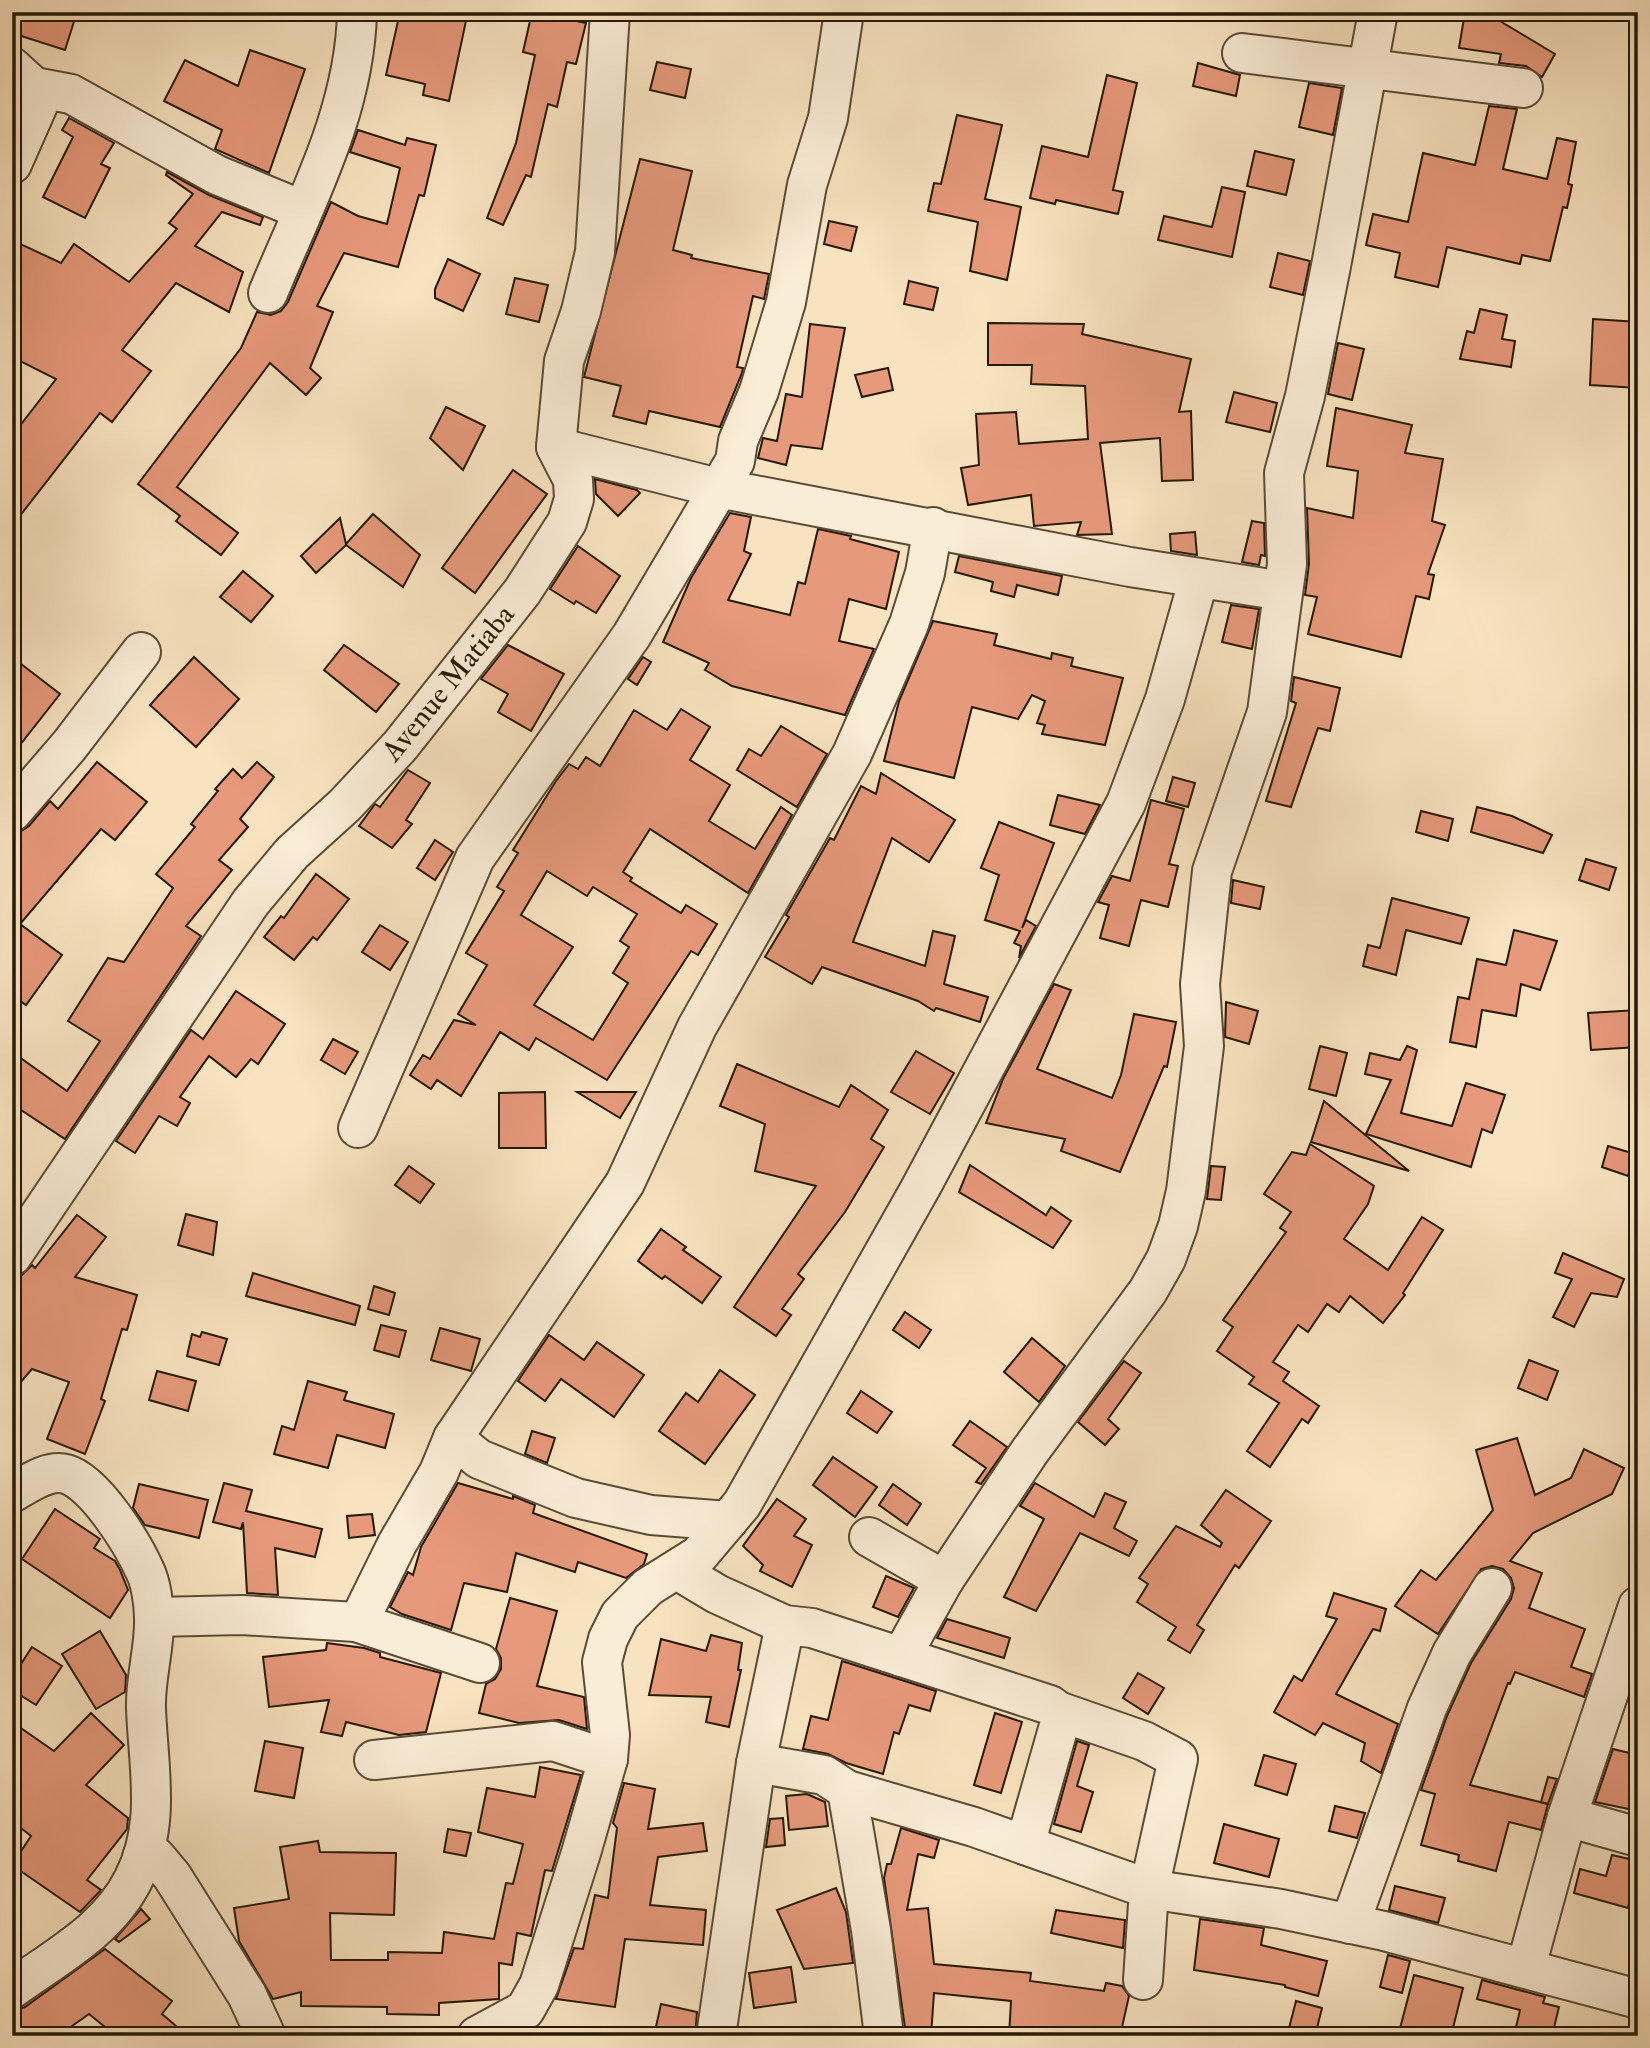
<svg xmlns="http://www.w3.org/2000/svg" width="1650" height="2048" font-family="'IM FELL Double Pica',serif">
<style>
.building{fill:#e6997b;stroke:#251807;stroke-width:2;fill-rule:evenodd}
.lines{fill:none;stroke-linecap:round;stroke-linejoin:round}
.minor-casing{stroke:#5a4b35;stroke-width:42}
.minor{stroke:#faedd6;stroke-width:38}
.labels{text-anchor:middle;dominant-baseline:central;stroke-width:5;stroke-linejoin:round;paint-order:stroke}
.street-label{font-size:30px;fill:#251807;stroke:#faedd6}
</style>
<rect width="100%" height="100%" fill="#f8e3c0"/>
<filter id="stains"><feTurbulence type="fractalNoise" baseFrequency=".00286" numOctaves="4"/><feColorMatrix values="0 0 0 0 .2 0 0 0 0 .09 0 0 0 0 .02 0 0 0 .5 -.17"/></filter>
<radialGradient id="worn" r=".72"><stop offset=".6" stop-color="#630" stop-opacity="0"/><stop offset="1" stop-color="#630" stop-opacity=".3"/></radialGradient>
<g class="building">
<polygon points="21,12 77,12 65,50 15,34"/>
<polygon points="400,12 452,12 467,16 449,101 423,95 425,84 386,75"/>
<polygon points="532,12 586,23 576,64 567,62 557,107 548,104 531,177 526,175 503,225 487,218 516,143 535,55 523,52"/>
<polygon points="1465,12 1501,12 1500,21 1555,54 1542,77 1526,66 1499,63 1501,54 1459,48"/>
<polygon points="250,50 305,69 269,173 215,149 222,130 164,101 185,60 238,86"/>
<polygon points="657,62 691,69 685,98 650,90"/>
<polygon points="1198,63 1240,75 1236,96 1193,86"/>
<polygon points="1107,75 1137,83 1113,190 1123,192 1118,214 1056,200 1055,204 1030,198 1042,146 1088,157"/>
<polygon points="1309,83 1342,88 1333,135 1299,127"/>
<polygon points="1489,106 1517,109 1503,169 1547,179 1557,138 1576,142 1568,184 1572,185 1567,208 1563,207 1550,261 1522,255 1520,264 1447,247 1438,287 1395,277 1400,253 1366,245 1373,214 1408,222 1423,153 1475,165"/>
<polygon points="957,115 1002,125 985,199 1021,207 1007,280 970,271 978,222 928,211 934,183 941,184"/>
<polygon points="69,118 114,143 101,164 110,168 85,218 43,197 73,137 62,130"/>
<polygon points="358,130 405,145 407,138 436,145 424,196 419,195 398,267 344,253 317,306 333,312 310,368 321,378 306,395 270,363 177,487 238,533 221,555 176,521 180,516 138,484 241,348 257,312 271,315 281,311 288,302 331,202 358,216 387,224 400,168 350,152"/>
<polygon points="1255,151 1294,160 1286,195 1247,186"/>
<polygon points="640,159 692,171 673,250 692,255 691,258 769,274 764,299 753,296 737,367 743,368 742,373 720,427 649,411 646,424 613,416 621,386 584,377"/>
<polygon points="167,172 209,195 263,217 260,225 222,212 195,246 243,272 229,312 176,283 122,350 151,371 112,422 100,413 12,526 12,436 56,379 12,357 12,240 61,263 74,244 129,282 177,229 169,223 193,194 166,175"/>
<polygon points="1222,187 1245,192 1232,257 1158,240 1164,216 1212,227"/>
<polygon points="829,221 857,227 851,251 824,244"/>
<polygon points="1278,253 1310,261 1303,295 1270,287"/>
<polygon points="448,259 480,274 463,311 435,298 435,289"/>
<polygon points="515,278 548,285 539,322 506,314"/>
<polygon points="909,281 938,288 933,310 904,304"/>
<polygon points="1480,309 1507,315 1502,339 1515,341 1511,367 1460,359 1467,331 1474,333"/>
<polygon points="1593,319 1638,322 1638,388 1590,385"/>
<polygon points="988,323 1084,324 1082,334 1191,359 1179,412 1191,411 1193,480 1162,481 1160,438 1100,443 1112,534 1077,535 1081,522 1034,526 1031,495 968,505 961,468 979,465 976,414 1016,412 1019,444 1088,439 1085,386 1031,384 1032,365 988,365"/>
<polygon points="810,324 845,328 822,449 791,445 786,465 758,458 763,438 777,441 786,394 802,397"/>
<polygon points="1338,343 1364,349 1352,400 1328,394"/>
<polygon points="888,368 893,390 862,397 855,375"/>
<polygon points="1234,392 1277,403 1270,432 1226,422"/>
<polygon points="446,407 485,426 463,470 430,438"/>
<polygon points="1336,408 1412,425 1405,453 1443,459 1432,521 1445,525 1428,574 1434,575 1429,599 1416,596 1401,657 1308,634 1317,597 1305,595 1309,564 1307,508 1353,518 1358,471 1327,466"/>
<polygon points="513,470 547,494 475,593 442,568"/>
<polygon points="595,479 637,490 640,493 618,516 596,494"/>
<polygon points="730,513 751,517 744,551 751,554 728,600 790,615 798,582 805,584 818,529 851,536 850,539 899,552 886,609 849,599 839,641 874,649 845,715 732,686 705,670 709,663 663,642 691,578"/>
<polygon points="373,514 420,555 403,587 346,545 316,573 301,556 340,518 346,544"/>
<polygon points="1252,521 1264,523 1265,556 1261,555 1259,565 1242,562"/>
<polygon points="1195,532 1197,555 1171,551 1170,534"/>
<polygon points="578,546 620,576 596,613 576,601 574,604 550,589"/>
<polygon points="959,556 1062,576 1058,595 1017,585 1014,597 991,591 993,582 955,572"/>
<polygon points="243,571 273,596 251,622 220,597"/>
<polygon points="1231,605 1259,609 1252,649 1222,642"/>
<polygon points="933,621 997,634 994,645 1051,659 1052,653 1073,658 1071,666 1123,678 1105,745 1042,734 1045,725 1037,723 1045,701 1032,695 1018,719 972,707 954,778 884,761 899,701"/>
<polygon points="344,645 399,684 376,712 324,670"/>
<polygon points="508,645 564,674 531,731 498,712 508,694 481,679"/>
<polygon points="12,657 60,694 12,755"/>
<polygon points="194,657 239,699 196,747 150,705"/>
<polygon points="643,657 651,662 637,685 628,679"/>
<polygon points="1294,677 1340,688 1330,731 1318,728 1291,807 1266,801 1296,703 1291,701"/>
<path d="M 681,709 L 710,727 L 690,760 L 730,785 L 709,821 L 755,849 L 781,807 L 792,815 L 748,893 L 650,829 L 623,872 L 632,878 L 630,881 L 681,913 L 686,905 L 717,924 L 698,955 L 691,951 L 607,1080 L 536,1038 L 529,1050 L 500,1032 L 461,1096 L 437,1080 L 431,1089 L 410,1075 L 423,1055 L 430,1059 L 454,1020 L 476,1025 L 458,1014 L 487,965 L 466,953 L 504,891 L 497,887 L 518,853 L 513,850 L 556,781 L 569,764 L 578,769 L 586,757 L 600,766 L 634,710 L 667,730 ZM 547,871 L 587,896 L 593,887 L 637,914 L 620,941 L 629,947 L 613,973 L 628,983 L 593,1040 L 534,1005 L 573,947 L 521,915 Z"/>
<polygon points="781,726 827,754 797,807 737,770 749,749 761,756"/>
<polygon points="97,762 147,802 115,840 101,829 20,924 62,955 26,1005 12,995 12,837 29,826 50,801 58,809"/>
<polygon points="257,762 274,777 240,819 248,827 219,860 232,870 186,926 201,936 65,1139 12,1104 12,1052 67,1091 100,1041 68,1021 108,958 124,962 173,888 156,874 195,827 191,824 218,791 215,789 233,769 242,778"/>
<polygon points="408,770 430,783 406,820 412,824 392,848 359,826 375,804 380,807"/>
<polygon points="881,773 955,820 929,862 892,838 853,942 925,966 933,931 955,936 944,984 988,997 980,1022 936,1008 934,1011 918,1001 822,967 812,984 765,957 789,917 786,915 830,838 834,840 861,786 876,794"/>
<polygon points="1173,777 1195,783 1188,807 1166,801"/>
<polygon points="1058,795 1100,805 1085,834 1050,825"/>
<polygon points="1151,800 1184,809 1169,864 1178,866 1168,907 1141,900 1129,946 1100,938 1109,905 1098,902 1112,876 1130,881"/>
<polygon points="1477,807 1512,816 1552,835 1543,853 1471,832"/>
<polygon points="1421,811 1453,819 1448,841 1416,832"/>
<polygon points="999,822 1054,843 1022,928 1026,920 1036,926 1019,958 1021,946 1014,943 1020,931 985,920 999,875 981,868"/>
<polygon points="435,840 453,852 435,880 417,868"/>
<polygon points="1586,859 1616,868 1609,890 1579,880"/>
<polygon points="316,874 349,899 317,940 313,937 294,960 264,937 281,916 284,918"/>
<polygon points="1233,880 1264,887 1260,909 1231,903"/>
<polygon points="1392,898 1469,918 1461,944 1406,930 1396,975 1363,966 1368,945 1380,948"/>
<polygon points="380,925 408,942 390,970 362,952"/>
<polygon points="1514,930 1557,941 1540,990 1521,984 1516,1016 1482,1010 1476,1047 1450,1042 1458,997 1469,999 1477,959 1506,965"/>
<polygon points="1054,984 1071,990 1037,1069 1112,1098 1121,1075 1134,1014 1176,1022 1167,1067 1164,1066 1120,1172 1061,1151 1065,1139 986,1123 1003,1079"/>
<polygon points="236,991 285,1024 258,1064 251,1059 236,1077 209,1056 180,1097 190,1103 177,1126 159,1116 135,1153 116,1141 191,1030 203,1039"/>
<polygon points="1226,1002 1258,1011 1249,1044 1225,1037"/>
<polygon points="1638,1010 1638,1047 1591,1050 1588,1013"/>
<polygon points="333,1039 358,1052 345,1074 321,1060"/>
<polygon points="1320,1046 1347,1053 1336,1096 1309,1089"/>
<polygon points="1407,1046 1417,1050 1401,1113 1452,1126 1466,1083 1505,1095 1492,1133 1482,1129 1471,1167 1366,1134 1391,1080 1365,1074 1370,1053 1400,1060"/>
<polygon points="916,1051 954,1073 930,1114 891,1092"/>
<polygon points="737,1064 839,1107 851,1085 888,1110 871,1139 884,1147 845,1212 798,1274 804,1279 782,1309 791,1315 776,1336 734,1307 816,1186 755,1171 765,1124 720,1106"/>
<polygon points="545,1092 546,1148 499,1148 499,1093"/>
<polygon points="577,1092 636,1092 620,1118"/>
<polygon points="1324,1101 1409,1171 1311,1142"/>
<polygon points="1310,1144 1374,1186 1368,1204 1344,1239 1388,1270 1422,1217 1443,1230 1403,1293 1405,1295 1383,1323 1350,1296 1339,1312 1327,1304 1308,1332 1298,1325 1273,1362 1289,1372 1283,1381 1319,1406 1308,1423 1302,1419 1270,1467 1247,1451 1279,1403 1249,1384 1254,1377 1217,1351 1233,1327 1223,1320 1286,1232 1280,1228 1291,1212 1264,1194 1292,1152 1306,1155"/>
<polygon points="1608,1146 1635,1154 1628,1176 1602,1167"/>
<polygon points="970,1165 1046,1215 1051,1207 1071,1221 1053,1248 959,1192"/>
<polygon points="409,1166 434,1184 420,1203 395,1185"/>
<polygon points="1211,1166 1225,1167 1221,1200 1207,1199"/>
<polygon points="186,1214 217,1222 213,1255 178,1245"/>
<polygon points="77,1215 106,1237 75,1277 137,1295 127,1330 122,1329 101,1399 105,1401 85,1454 47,1439 69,1382 32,1369 12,1392 12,1278 22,1275 32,1265 35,1268"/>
<polygon points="661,1229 686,1247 683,1250 721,1277 702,1303 665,1276 662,1279 638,1261"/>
<polygon points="1563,1253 1624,1279 1617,1297 1591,1293 1574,1327 1553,1317 1572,1279 1555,1273"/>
<polygon points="253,1273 360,1306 355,1325 246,1296"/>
<polygon points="374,1286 395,1293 389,1315 368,1309"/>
<polygon points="905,1312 931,1330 919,1348 893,1330"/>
<polygon points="381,1325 406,1331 399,1357 374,1350"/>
<polygon points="440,1328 480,1339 471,1371 431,1360"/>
<polygon points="202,1332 227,1339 219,1365 187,1356 192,1334 200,1337"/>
<polygon points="549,1335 584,1360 597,1342 644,1375 614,1417 561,1379 545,1401 518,1381"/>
<polygon points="1032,1338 1065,1366 1039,1402 1004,1372"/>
<polygon points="1529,1360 1558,1371 1547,1400 1518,1388"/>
<polygon points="1124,1361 1141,1373 1108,1419 1119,1429 1105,1445 1078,1422"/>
<polygon points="720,1370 755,1395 705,1464 659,1431 686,1393 698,1402"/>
<polygon points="157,1371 196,1381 188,1411 149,1400"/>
<polygon points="308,1381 347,1392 344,1400 394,1414 385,1448 337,1435 328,1468 274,1454 282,1426 294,1430"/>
<polygon points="861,1391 892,1412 877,1433 847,1413"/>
<polygon points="970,1421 1007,1447 981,1484 976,1482 986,1468 953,1445"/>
<polygon points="532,1431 555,1438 547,1463 525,1454"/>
<polygon points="1517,1438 1535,1495 1571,1478 1584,1449 1624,1468 1612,1494 1533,1533 1510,1561 1542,1573 1529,1608 1585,1629 1571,1667 1592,1674 1584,1697 1515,1672 1510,1684 1508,1683 1470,1785 1548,1804 1541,1830 1509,1822 1496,1871 1458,1861 1459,1855 1421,1845 1435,1794 1421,1790 1447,1716 1471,1663 1511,1599 1514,1588 1511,1578 1503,1569 1492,1566 1481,1569 1438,1634 1395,1606 1421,1570 1436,1580 1493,1510 1476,1450"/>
<polygon points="833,1457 877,1487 855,1517 813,1485"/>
<polygon points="224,1483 252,1490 246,1511 322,1529 315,1557 275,1548 278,1595 247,1593 243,1522 241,1529 213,1522"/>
<polygon points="458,1483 513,1499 513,1496 535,1505 533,1513 647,1554 644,1564 626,1578 578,1562 575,1572 516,1553 507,1592 464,1583 451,1630 402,1614 390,1607 408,1572 413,1575 421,1547"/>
<polygon points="1035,1483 1094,1517 1105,1493 1126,1502 1114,1528 1137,1541 1129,1556 1080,1533 1036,1611 1004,1597 1044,1519 1020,1506"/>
<polygon points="139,1484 208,1500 199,1538 145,1525 133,1508"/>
<polygon points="893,1484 921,1504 907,1525 879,1505"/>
<polygon points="1226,1490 1271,1521 1239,1568 1235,1565 1197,1625 1204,1630 1190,1653 1168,1640 1176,1627 1137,1602 1148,1584 1139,1578 1176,1526 1220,1547 1222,1543 1201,1525"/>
<polygon points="777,1499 806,1519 794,1536 812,1545 792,1587 760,1571 763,1565 743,1546"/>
<polygon points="55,1509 100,1539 94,1548 115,1561 120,1570 128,1590 110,1618 22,1559"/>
<polygon points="372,1514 375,1535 349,1538 347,1516"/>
<polygon points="886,1576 914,1588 898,1617 873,1607"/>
<polygon points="1334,1593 1386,1609 1380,1631 1373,1629 1336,1694 1398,1724 1381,1773 1361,1761 1365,1743 1323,1723 1315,1735 1274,1712 1294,1676 1302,1681 1337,1619 1326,1616"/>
<polygon points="510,1598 557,1611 537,1686 584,1697 587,1729 559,1720 519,1723 479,1713 486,1684 495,1679 501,1669 501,1658 496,1649"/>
<polygon points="947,1619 1010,1638 1004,1658 937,1638"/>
<polygon points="100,1631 126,1675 125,1692 96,1709 62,1654"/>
<polygon points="711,1635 742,1643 738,1670 741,1670 729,1727 706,1722 711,1697 649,1695 661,1639 706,1651"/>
<polygon points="327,1643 364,1648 380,1653 380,1657 441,1673 426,1732 399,1735 346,1722 342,1736 321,1732 329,1700 269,1707 263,1657 326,1650"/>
<polygon points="32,1647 62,1666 36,1705 12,1690 12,1678"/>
<polygon points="842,1661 936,1691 930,1711 909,1705 899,1734 894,1732 883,1774 846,1763 828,1754 803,1749 811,1716 828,1720"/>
<polygon points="1138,1673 1164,1688 1148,1714 1123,1698"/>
<polygon points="91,1713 124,1745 86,1785 128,1818 127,1829 87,1880 101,1890 80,1912 12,1865 31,1836 12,1821 12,1722 54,1751"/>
<polygon points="995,1713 1022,1722 1001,1793 974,1785"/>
<polygon points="265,1741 303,1748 294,1798 255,1791"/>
<polygon points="1077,1741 1089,1745 1077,1786 1093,1792 1081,1832 1054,1824"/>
<polygon points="1613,1749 1638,1755 1638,1811 1595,1802"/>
<polygon points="1264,1755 1296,1764 1287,1795 1255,1785"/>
<polygon points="540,1767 581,1775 552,1871 545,1870 531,1936 517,1933 512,1965 499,1963 499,1999 439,2003 439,2015 387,2014 387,2007 301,2006 301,1992 273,1999 239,1941 234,1908 289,1899 280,1847 318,1841 320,1852 396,1853 394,1915 330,1913 331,1960 388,1960 388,1952 442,1953 444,1932 494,1939 506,1883 513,1884 523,1844 478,1832 487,1788 535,1797"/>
<polygon points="1548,1777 1557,1779 1548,1804 1541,1802"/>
<polygon points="624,1783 655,1789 648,1829 703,1823 707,1851 658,1857 650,1905 706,1910 703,1945 625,1939 615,2007 556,1999 574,1948 583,1949 595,1895 608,1898 617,1828 613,1823"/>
<polygon points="807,1794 825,1802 828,1826 789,1830 786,1796"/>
<polygon points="1335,1806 1365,1813 1357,1838 1329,1831"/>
<polygon points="783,1818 785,1845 766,1847 770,1819"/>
<polygon points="1224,1824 1279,1839 1269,1877 1214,1863"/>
<polygon points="901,1828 939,1840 934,1858 918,1854 907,1910 928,1908 934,1964 1031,1973 1030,1981 1104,1991 1106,1983 1122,1986 1129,1996 1120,2036 1009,2036 1011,2001 934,1993 931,2036 906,2035 884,1878 887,1864 891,1864"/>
<polygon points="448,1829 471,1833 466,1856 444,1852"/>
<polygon points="1612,1855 1638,1861 1628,1908 1574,1893 1580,1869 1606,1876"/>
<polygon points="1395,1886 1445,1898 1438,1923 1389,1910"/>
<polygon points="836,1888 846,1912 853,1963 804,1969 777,1910"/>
<polygon points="141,1909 150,1919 119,1942 115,1939"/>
<polygon points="1056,1910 1125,1920 1123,1948 1051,1933"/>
<polygon points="1200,1919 1264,1928 1261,1945 1327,1961 1318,1996 1285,1987 1285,1985 1194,1970"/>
<polygon points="105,1949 172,2001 162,2014 188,2036 116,2036 89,2014 58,2036 26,2036 12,2016 12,2011 25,2007"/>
<polygon points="1388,1955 1410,1961 1402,1993 1380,1987"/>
<polygon points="791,1967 796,2002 754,2008 749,1973"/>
<polygon points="1414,1975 1463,1988 1451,2036 1398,2036"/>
<polygon points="1482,1980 1545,1997 1543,2003 1559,2007 1552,2036 1514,2036 1520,2010 1477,1999"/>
<polygon points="1296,2001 1322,2008 1315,2036 1287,2036"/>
<polygon points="661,2004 697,2012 695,2036 654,2036"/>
</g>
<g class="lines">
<defs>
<g id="minor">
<polyline points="1242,53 1523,88"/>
<polyline points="12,67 34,87 38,105 12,164"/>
<polyline points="34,87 71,94 217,175 302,210"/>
<path d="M 268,293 C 305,203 355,112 357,12"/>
<polyline points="556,447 718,488 1130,567 1283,591"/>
<polyline points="12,812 69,746 141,652"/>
<polyline points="358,1128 475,858 632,635 735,461 738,441 759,391 786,302 807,185 828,118 844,12"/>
<polyline points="12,1256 251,902 292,853 345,805 400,746 522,592 567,522 574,499 573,480 556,447 564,361 581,311 595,252 610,12"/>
<polyline points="453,1438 479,1459 576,1498 651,1515 728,1521"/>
<path d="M 12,1493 C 28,1484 48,1469 66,1474 C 95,1482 133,1544 145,1571 C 151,1583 154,1605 154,1618 C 155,1648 145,1678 146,1708 C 148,1767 162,1824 133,1880 C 108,1930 56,1957 12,1989"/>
<polyline points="869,1537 944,1580 1030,1451 1148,1291 1166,1259 1178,1226 1186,1191 1204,1046 1200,984 1212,871 1267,712 1287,564 1284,473 1305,396 1331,266 1378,12"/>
<polyline points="677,1570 717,1594 785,1625 812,1628 1050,1705 1058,1711 1060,1722 1025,1845"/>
<polyline points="155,1617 242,1615 356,1622 363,1613 397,1544 439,1472 453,1438 625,1183 697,1027 852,754 909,624 925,573 933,527"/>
<polyline points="356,1622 480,1663"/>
<polyline points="901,1657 944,1580"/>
<polyline points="1058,1711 1144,1741 1178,1759 1149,1889 1143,1980"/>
<polyline points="374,1760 553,1741 608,1759"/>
<polyline points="756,1763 824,1775 847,1790 974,1827 1149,1889 1281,1909 1384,1931 1638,1999"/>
<polyline points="847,1790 871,1930 884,2036"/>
<polyline points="1567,1817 1638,1837"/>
<polyline points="143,1855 156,1857 172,1876 247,1995 266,2036"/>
<polyline points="1350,1924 1427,1708 1452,1653 1492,1588"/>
<polyline points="1526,1967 1567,1817 1638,1606"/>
<polyline points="477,2036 525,2010 539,1985 581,1853 608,1759 610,1735 602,1662 608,1639 620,1615 648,1587 699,1555 742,1504 921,1187 1126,803 1165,699 1199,578"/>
<polyline points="716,2036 756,1763 785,1625"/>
</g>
</defs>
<use href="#minor" class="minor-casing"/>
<use href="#minor" class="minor"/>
</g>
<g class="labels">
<g class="street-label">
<text transform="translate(448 683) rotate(-51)">Avenue Matiaba</text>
</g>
</g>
<rect width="1650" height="2048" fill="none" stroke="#f8e3c0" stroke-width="42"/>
<rect x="14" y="14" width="1622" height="2020" fill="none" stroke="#251807" stroke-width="3.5"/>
<rect x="21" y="21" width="1608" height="2006" fill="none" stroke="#251807" stroke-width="2"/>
<rect width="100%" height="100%" filter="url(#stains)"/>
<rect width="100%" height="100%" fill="url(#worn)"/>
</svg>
